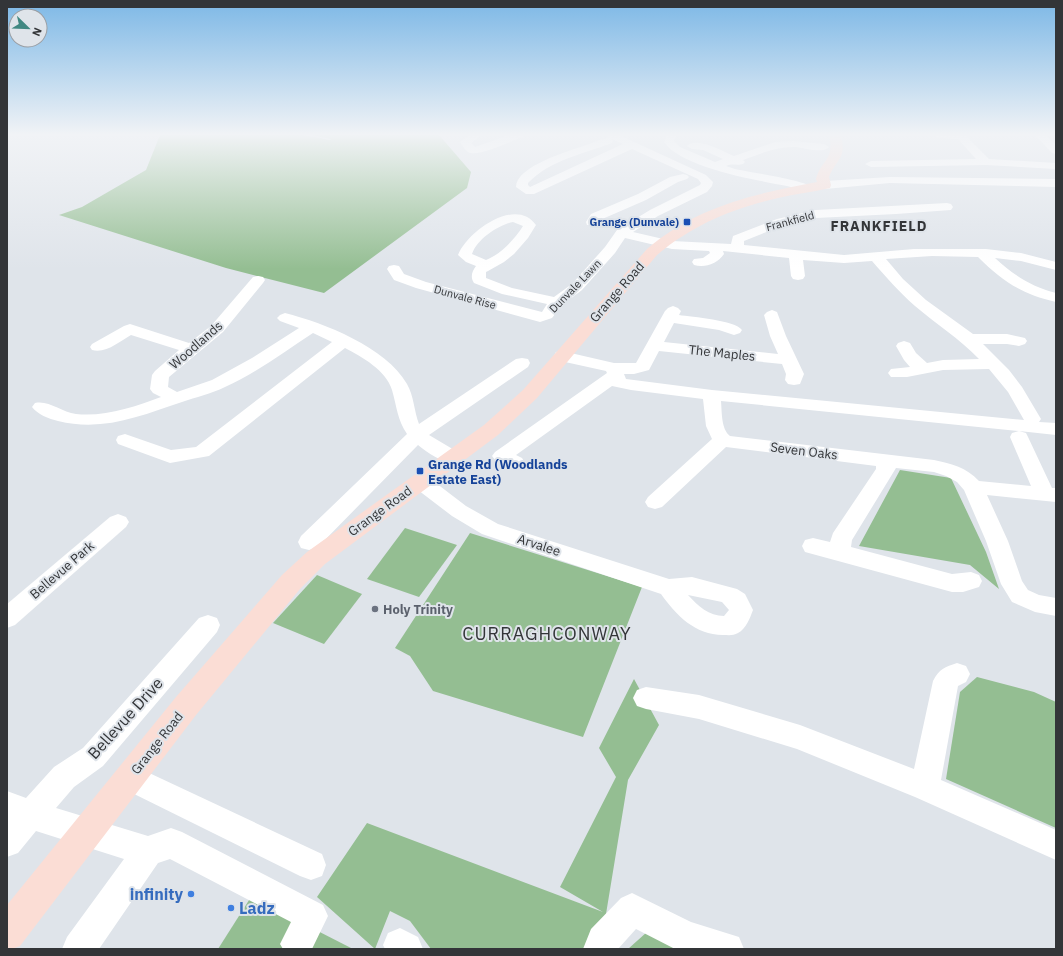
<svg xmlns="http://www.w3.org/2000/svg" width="1063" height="956" font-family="'IBM Plex Sans',sans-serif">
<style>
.green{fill:#94be92}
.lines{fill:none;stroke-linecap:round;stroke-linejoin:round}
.minor{fill:#fff;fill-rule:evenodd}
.major{fill:#fbddd5;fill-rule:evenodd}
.transit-dot{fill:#1a4fb4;stroke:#dfe4ea;stroke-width:1.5}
.worship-dot{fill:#6b7280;stroke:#dfe4ea;stroke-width:1.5}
.shop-dot{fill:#3f7fe0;stroke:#dfe4ea;stroke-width:1.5}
.labels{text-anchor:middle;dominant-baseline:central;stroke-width:4;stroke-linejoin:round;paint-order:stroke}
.far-street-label{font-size:11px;fill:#333538;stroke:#dfe4ea}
.far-transit-label{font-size:11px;font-weight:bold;fill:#164399;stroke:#dfe4ea;text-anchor:end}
.street-label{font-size:13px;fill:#333538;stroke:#dfe4ea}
.transit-label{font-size:13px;font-weight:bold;fill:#164399;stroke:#dfe4ea;text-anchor:start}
.worship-label{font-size:13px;font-weight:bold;fill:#5b616d;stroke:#dfe4ea;text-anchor:start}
.far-district-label{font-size:14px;font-weight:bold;letter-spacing:1px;fill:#333538;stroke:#dfe4ea}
.near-street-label{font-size:16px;fill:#333538;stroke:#dfe4ea}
.near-shop-label{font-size:16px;font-weight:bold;fill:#366cbe;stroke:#dfe4ea;text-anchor:end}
.near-quarter-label{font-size:18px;letter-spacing:1px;fill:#333538;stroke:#dfe4ea}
</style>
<rect width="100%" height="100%" fill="#dfe4ea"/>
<g class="green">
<polygon points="160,135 303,135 330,140 331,139 311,135 439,135 471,172 467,188 324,293 226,268 59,215 82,207 146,170"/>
<polygon points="900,470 951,478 986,552 999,589 970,565 859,546"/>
<polygon points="405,528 457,545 419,597 367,579"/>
<polygon points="470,533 642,587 583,737 433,691 410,656 395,648"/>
<polygon points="317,575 362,594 324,644 273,623"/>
<polygon points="977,677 1034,692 1056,702 1056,828 946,779 960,692"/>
<polygon points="634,679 659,725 628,780 606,914 589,949 431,949 410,921 390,911 375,949 317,897 367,823 603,912 560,887 616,777 599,748"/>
<polygon points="251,897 353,949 218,949"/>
<polygon points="647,932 689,949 628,949"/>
</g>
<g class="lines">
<g class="minor">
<path d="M 470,135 L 482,135 L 471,143 L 475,147 L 509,135 L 523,135 L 522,137 C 511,141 477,158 468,152 C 465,150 462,145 460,142 Z"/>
<path d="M 606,135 L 619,135 L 706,175 L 713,182 L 712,186 L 707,192 L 658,216 L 633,232 L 672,241 L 731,244 L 733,236 L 777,219 L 816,210 L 947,203 L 951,204 L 953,207 L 951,210 L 896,214 L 816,218 L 786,224 L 744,241 L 744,245 L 844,255 L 914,249 L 986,249 L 1021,253 L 1056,262 L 1056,270 L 1021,261 L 995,258 C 1013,275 1032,287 1056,293 L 1056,302 C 1022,294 1003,282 978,257 L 932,256 L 886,259 L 903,279 L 926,300 L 973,334 L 1007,334 L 1025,338 L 1027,341 L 1025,344 L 1019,346 L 1007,344 L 983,344 L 1009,370 L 1022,387 L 1041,419 L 1039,422 L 1056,423 L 1056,435 L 1019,431 L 1026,433 L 1028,437 L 1052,488 L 1056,488 L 1056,502 L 987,495 L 1008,541 L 1022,581 L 1028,590 L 1039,595 L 1056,598 L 1056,616 L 1035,612 L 1012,602 L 1001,584 L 986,541 L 964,490 L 957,482 L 946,476 L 934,472 L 896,468 L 852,540 L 851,547 L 952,574 L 971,572 L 979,575 L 982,581 L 979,587 L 963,592 L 952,592 L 805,552 L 802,546 L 805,540 L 813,538 L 830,542 L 833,533 L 876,469 L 876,466 L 726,447 L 662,507 L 655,509 L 648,507 L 645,502 L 648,497 L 712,439 L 706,426 L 703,399 L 631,390 L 612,386 L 516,455 L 522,458 L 525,463 L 522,468 C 511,470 498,465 492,456 L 495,452 L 607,373 L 606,371 L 556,360 L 554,356 L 556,352 L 562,351 L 614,363 L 636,363 L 665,311 L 668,308 L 673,306 L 678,308 L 681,311 L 679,315 C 692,317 735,320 742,330 L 740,333 L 734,335 L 719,330 L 674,323 L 664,342 L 778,354 L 770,336 L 764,315 L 767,312 L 772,310 L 777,312 L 786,336 L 804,374 L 800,384 L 794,385 L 788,384 L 785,380 L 786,374 L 782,364 L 659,351 L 649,370 L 634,374 L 624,374 L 626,379 L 712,390 L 1024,420 L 1008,392 L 989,369 L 943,370 L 907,377 L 891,377 L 888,373 L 891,369 L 910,367 L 904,360 L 896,346 L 898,343 L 904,341 L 910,343 L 916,353 L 927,363 L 943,360 L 979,359 C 959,338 936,324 915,306 C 899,292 886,277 872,261 L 844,263 L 803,260 L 805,276 L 803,279 L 798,280 L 793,279 L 791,276 L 789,258 L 723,251 L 724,254 C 717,264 705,268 694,265 L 692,262 L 694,259 L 703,258 L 710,253 L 709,251 L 672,249 L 625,238 L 615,253 L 582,290 L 562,305 L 552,318 L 540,322 L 416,288 L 394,280 L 387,269 L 389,266 L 394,265 L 399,266 L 404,274 L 426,282 L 542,312 L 547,304 L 502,294 L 474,283 C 470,277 472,271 476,266 L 466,262 L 458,255 C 467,232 516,196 536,225 L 528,238 L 514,254 L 504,262 L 488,271 L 486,272 L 486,278 L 512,288 L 554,297 L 572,284 L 605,247 L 617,230 L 650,210 L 700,185 L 701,183 L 698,179 L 632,149 L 534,194 L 526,194 L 516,187 C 516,166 569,151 586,145 C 593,143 602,138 610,138 ZM 612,139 L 623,144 L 530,187 L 528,185 L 528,183 C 550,160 583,154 612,143 L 613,141 ZM 513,222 L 523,226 C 514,240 501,254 486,260 L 472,254 C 477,239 498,225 513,222 ZM 721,401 L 1019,431 L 1012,433 L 1010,437 L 1031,486 L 979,481 C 966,467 952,464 934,460 L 730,436 C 721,429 722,412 721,401 Z"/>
<path d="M 667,135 L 677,135 L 674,141 L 680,147 L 715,162 L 723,159 L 703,150 L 692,149 L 687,146 C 696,136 723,151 734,156 L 775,142 L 793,141 L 824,144 L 829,147 C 824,154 804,148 796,147 C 777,146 760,154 743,160 L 745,162 L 743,164 C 736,166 733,163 726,166 L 735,169 C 748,172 807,180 813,188 L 811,191 C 803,192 795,188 787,186 C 756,180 682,168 664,142 Z"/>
<polygon points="934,135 965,135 989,159 1056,163 1056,169 986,165 871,167 865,164 871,161 976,159 958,139 939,138"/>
<polygon points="1035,135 1046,135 1056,145 1056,154 1052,153"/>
<polygon points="683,174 687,175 689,177 687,179 678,182 646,200 600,220 597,225 587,225 586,222 591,214 638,194 670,177"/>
<polygon points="890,177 1056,179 1056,187 890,183 825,189 821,187 819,185 821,183 825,181"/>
<path d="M 258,276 L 263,277 L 265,280 L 263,283 L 223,332 L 169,377 L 168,387 L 177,392 L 212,380 L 252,358 L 299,328 L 280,321 L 277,318 L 280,315 L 285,313 C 324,323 386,347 407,384 C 414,396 414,411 419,424 L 516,359 L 522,358 L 528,359 L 530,363 L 528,367 L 429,435 L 461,454 L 464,458 L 461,462 C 446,466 429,454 418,445 L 317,548 L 309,550 L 301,548 L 298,542 L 301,536 L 407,434 C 397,419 397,407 392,390 C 386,370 362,357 345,348 L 209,456 L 170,463 L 118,444 L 116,440 L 118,436 L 125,434 L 171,450 L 196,447 L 332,342 L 313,333 C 284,352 256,373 225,387 C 211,394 196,397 182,402 C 140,416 103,432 58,421 C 49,419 37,414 32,407 L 35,403 C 49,400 61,412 76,414 C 105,417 134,407 161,397 L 153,393 L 150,389 L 152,375 L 155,371 L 179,350 L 131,335 C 120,341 106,354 92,350 L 90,347 L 92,344 L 124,326 L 130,324 L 189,343 L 211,326 L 253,277 Z"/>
<path d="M 421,475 L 428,477 L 466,506 L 498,524 L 669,579 L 692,577 L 737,589 L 745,594 L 753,610 C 750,618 746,629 738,633 C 733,636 728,635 723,635 C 695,635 676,615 661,594 L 482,534 L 452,516 L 414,487 L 411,482 L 414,477 ZM 688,595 L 722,602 L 729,610 L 724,616 C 709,616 698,606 688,595 Z"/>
<polygon points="118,514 126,517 129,522 126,527 15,625 7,628 7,604 110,517"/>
<polygon points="208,615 217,618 220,625 217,632 103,766 74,787 56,808 148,836 171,828 182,832 323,905 328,916 312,949 283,949 280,944 291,922 170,859 158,863 99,949 62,949 67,937 124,859 36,831 18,853 7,857 7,791 26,798 54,767 83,748 199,618"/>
<path d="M 957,663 L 966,666 L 970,674 L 966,682 L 958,686 L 941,780 L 1056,830 L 1056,860 L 915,797 L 797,749 L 699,719 L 646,709 L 637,706 L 633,698 L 637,690 L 646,687 L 699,695 L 800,725 L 914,769 L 933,681 C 939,669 945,667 957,663 Z"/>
<polygon points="130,764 322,854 326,865 322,876 311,880 300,876 120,787 116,777 120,767"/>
<polygon points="632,893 691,922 739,937 744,949 675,949 636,929 618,949 583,949 591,929 621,898"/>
<polygon points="400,928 418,937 423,949 385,949 383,945 388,933"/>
</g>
<path class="major" d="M 829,135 L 841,135 C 847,159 836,159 829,177 L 831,185 L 830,188 C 813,192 795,194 778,198 C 732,209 694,224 657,255 L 537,398 L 498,435 L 325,564 L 300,589 L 196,715 L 20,946 L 12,949 L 7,949 L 7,905 L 176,697 L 282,575 L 307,552 L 484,425 L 523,390 L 647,249 C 697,206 754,194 817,182 L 816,179 C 821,159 835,161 829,135 Z"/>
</g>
<linearGradient id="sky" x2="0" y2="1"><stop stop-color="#7db8e6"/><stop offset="0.5" stop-color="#f1f3f6"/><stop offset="1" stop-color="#f1f3f6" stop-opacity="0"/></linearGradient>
<rect width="1063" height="269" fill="url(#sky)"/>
<g class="transit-dot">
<rect x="683" y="218" width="8" height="8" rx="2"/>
<rect x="416" y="467" width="8" height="8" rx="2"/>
</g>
<circle class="worship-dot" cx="375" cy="609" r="4"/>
<g class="shop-dot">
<circle cx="191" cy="894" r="4"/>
<circle cx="231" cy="908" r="4"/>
</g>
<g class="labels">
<g class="far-street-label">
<text transform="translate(790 221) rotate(-15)">Frankfield</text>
<text transform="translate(575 286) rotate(-46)">Dunvale Lawn</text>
<text transform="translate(465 297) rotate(15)">Dunvale Rise</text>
</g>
<g class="far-transit-label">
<text x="679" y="222">Grange (Dunvale)</text>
</g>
<g class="street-label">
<text transform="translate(617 292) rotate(-49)">Grange Road</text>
<text transform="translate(196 345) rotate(-41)">Woodlands</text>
<text transform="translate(722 353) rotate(6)">The Maples</text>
<text transform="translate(804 451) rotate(7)">Seven Oaks</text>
<text transform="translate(380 511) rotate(-36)">Grange Road</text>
<text transform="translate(539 545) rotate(18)">Arvalee</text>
<text transform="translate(62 570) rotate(-41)">Bellevue Park</text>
<text transform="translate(157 743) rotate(-52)">Grange Road</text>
</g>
<g class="transit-label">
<text x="428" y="464">Grange Rd (Woodlands<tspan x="428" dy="15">Estate East)</tspan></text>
</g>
<g class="worship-label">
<text x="383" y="609">Holy Trinity</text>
</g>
<g class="far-district-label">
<text x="879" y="226">FRANKFIELD</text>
</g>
<g class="near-street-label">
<text transform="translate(125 718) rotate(-48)">Bellevue Drive</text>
</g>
<g class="near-shop-label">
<text x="183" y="894">infinity</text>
<text x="239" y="908" text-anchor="start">Ladz</text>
</g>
<g class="near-quarter-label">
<text x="547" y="633">CURRAGHCONWAY</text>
</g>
</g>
<rect width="1063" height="956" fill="none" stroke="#333538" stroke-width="16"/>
<g transform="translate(28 28) rotate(113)"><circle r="19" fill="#dfe4ea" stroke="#9a9ea3"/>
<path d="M0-3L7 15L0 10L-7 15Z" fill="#418882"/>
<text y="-6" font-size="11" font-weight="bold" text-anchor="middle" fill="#333538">N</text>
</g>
</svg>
